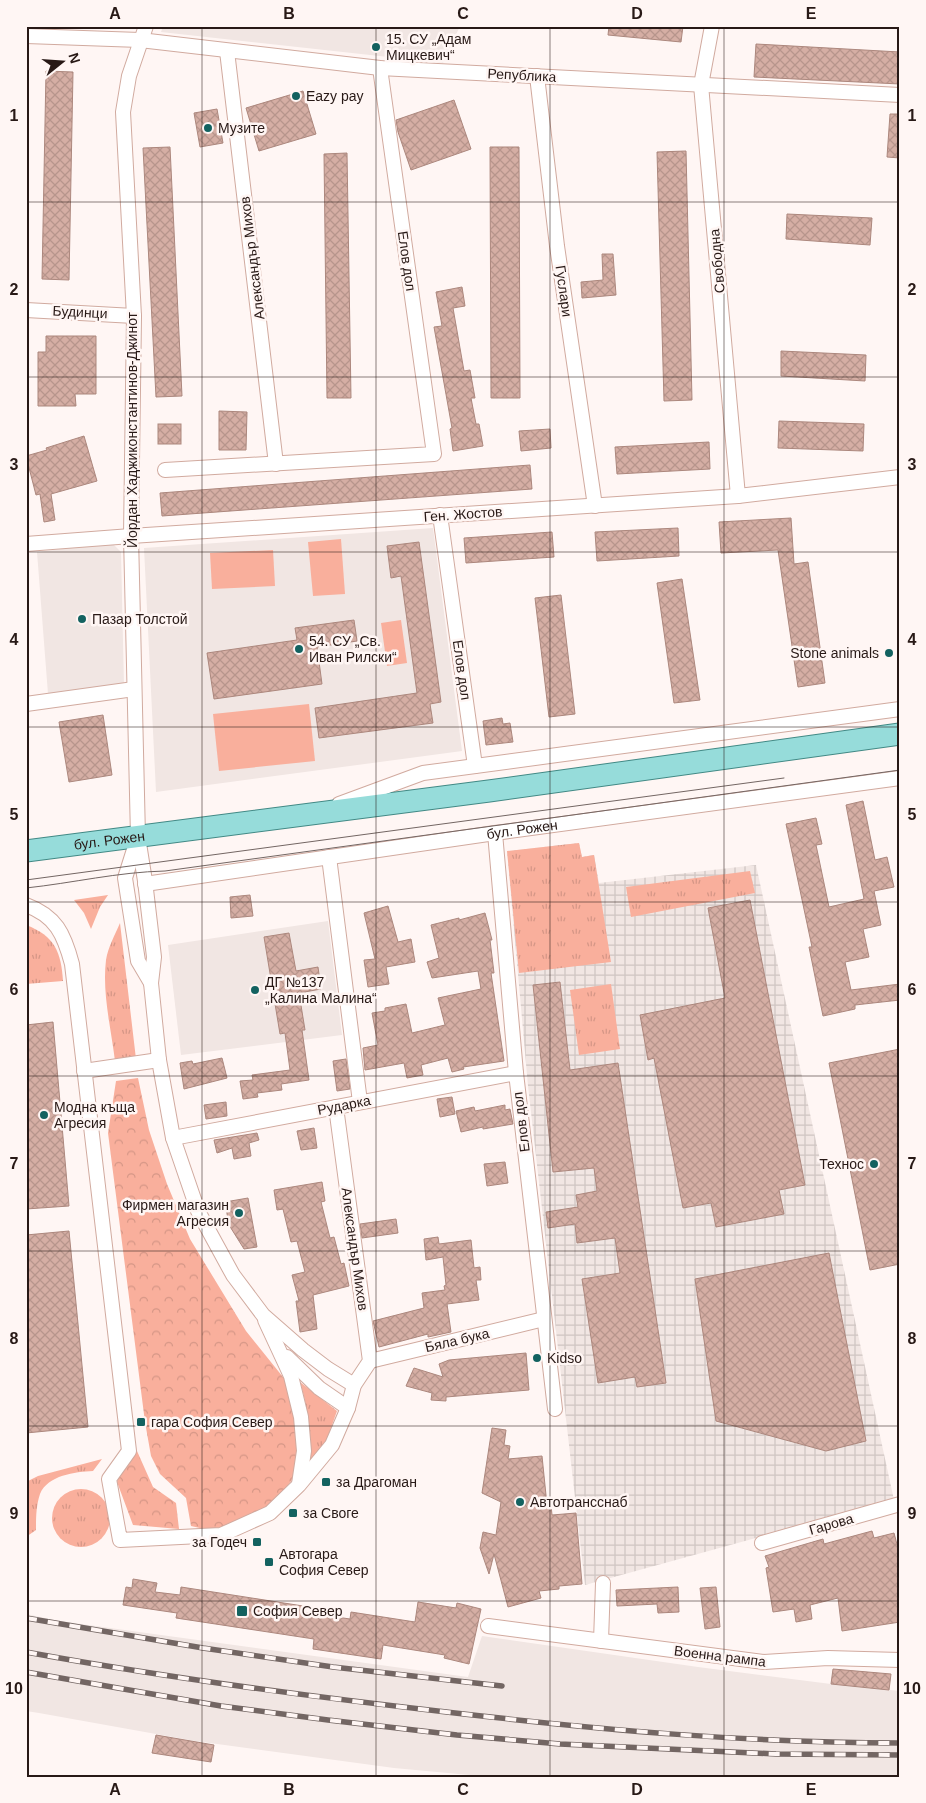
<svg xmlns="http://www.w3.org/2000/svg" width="926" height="1803" font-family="Helvetica,sans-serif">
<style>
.built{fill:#f1e6e3}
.industrial{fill:url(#industrial-grid)}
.grass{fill:url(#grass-tufts)}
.park{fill:url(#park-crowns)}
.pitch{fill:#f9af9c}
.building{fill:url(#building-cross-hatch);stroke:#ac877d}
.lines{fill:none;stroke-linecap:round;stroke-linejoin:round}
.street-casing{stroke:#d1aa9f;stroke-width:16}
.primary-casing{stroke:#428985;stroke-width:23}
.street{stroke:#fff;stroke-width:14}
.primary{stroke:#96dcda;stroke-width:21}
.tram{stroke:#736663;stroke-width:1}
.rail-casing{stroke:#736663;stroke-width:5.5}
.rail{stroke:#fff6f4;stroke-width:4;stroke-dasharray:11;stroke-linecap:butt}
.grid{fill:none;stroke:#281916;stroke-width:1;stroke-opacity:0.55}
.poi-dot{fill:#136260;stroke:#fff6f4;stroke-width:2}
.labels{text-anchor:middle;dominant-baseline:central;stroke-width:5;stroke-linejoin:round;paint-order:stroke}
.poi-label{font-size:14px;fill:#281916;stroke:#fff6f4;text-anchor:start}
.street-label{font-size:14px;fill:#281916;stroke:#fff6f4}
.neatline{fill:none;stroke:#281916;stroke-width:2}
.grid-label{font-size:16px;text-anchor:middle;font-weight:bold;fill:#281916}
</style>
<defs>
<pattern id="industrial-grid" width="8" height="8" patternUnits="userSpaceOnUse" patternTransform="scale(1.25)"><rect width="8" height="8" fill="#f1e6e3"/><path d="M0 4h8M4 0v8" fill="none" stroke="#cfc5c2"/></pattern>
<pattern id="grass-tufts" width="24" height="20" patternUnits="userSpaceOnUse" patternTransform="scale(1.25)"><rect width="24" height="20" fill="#f9af9c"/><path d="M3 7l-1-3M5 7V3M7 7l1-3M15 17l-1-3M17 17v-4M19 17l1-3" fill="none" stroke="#d59686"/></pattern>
<pattern id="park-crowns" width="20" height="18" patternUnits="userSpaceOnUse" patternTransform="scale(1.25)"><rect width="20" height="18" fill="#f9af9c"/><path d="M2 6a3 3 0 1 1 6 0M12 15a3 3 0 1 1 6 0" fill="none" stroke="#d59686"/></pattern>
<pattern id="building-cross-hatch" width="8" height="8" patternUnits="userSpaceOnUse" patternTransform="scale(1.25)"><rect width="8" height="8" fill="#d5aea4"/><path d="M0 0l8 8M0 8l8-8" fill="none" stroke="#b7958c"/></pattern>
</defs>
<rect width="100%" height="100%" fill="#fff6f4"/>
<g class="built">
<polygon points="163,26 460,26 443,63 161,32"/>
<polygon points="433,528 462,751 156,792 144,548"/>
<polygon points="112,543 121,552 124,686 48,694 37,552"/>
<polygon points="328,921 342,1035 181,1055 168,945"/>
<polygon points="26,1614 59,1621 468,1677 482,1636 698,1667 831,1684 900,1691 900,1777 491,1777 394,1768 195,1741 39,1713 26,1711"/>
</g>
<polygon class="industrial" points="579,843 582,857 594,855 599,883 756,865 894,1500 585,1585 528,1086 507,851"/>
<g class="grass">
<polygon points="579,843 582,857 594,855 611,962 519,973 507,851"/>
<polygon points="750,871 755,893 631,917 626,887"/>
<polygon points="108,895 100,907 91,929 84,913 74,900"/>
<path d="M 120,923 L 136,1059 L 115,1061 C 111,1028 102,993 106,960 C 108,947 115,935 120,923 Z"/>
<path d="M 26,925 C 55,936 61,952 63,981 L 26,984 Z"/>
<polygon points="611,984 620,1049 579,1055 570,990"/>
<path d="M 300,1382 L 337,1411 L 326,1442 L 309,1463 C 310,1432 309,1412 300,1382 Z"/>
<path d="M 102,1459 L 93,1471 C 75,1472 48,1475 40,1494 C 36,1506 36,1518 36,1530 L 26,1537 L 26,1482 L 38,1476 Z"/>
<circle cx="81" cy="1518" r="29"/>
</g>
<g class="park">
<polygon points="138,1078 149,1130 167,1184 190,1239 246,1331 287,1382 295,1414 299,1447 296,1475 284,1490 268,1506 244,1519 225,1527 204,1529 191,1526 186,1498 160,1474 151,1456 145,1422 108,1133 116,1081"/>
<polygon points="137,1451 153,1487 176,1503 179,1529 133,1525 117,1482 123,1466"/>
</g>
<g class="pitch">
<polygon points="341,539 345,594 313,596 308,542"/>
<polygon points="273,550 275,586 212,589 210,553"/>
<polygon points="401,620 407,663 387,666 381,623"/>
<polygon points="309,704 315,761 219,771 213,714"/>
</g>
<g class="building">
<polygon points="609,26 683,26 681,42 608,35"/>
<polygon points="756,44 900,52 900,84 754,77"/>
<polygon points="46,71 73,72 69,280 42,279"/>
<polygon points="303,91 316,134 259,151 246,108"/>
<polygon points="454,100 471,149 411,170 398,132 396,120"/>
<polygon points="217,109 223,143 200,147 194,113"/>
<polygon points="890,114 900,114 900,158 887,157"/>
<polygon points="170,147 182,396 156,397 143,148"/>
<polygon points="490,147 519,147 520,398 491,398"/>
<polygon points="686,151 692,400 664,401 657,152"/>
<polygon points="347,153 351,398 327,398 324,154"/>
<polygon points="787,214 872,218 870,245 786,239"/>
<polygon points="602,254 613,254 616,295 582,298 581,282 603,280"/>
<polygon points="462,287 465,306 453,308 464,371 470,370 475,398 471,398 476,424 479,424 483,446 453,451 450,429 452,428 434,327 442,326 436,292"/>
<polygon points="46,336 96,336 96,394 75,394 76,406 38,406 38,352 46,352"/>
<polygon points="781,351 866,355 865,381 781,376"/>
<polygon points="219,411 247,412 246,450 219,450"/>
<polygon points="779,421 864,424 863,451 778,448"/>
<rect x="158" y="424" width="23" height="20"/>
<polygon points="550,429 551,448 521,451 519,431"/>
<polygon points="84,436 97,481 51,494 55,520 44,522 40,494 36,495 26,456 47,450 46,448"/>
<polygon points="709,442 710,469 617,474 615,447"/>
<polygon points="530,465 532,489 162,516 160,493"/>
<polygon points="791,518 794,564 808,562 825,683 798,687 778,550 721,553 719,522"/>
<polygon points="678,528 679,556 597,561 595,532"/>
<polygon points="552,532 554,557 466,563 464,538"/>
<polygon points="419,542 441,702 430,704 433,723 319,738 315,708 417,693 401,576 391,578 387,546"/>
<polygon points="682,579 700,700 674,703 657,583"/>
<polygon points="561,595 575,714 549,717 535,598"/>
<polygon points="354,620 357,641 317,647 322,684 214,699 207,653 297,640 295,628"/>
<polygon points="103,715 112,775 69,782 59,722"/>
<polygon points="502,718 503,724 510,723 513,742 486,745 483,721"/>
<polygon points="863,801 875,860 887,857 894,887 874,891 881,925 863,929 869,957 845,962 851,990 900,984 900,1000 855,1005 855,1009 823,1016 809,947 812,947 786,824 816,818 822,844 816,845 829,907 864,899 846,805"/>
<polygon points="250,895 253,916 231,918 230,897"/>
<polygon points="750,900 805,1185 779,1190 784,1214 716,1227 711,1203 683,1208 654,1058 648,1060 640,1015 725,998 708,908"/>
<polygon points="388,906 398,942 411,939 415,962 386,967 389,984 368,987 364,960 375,959 364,913"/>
<polygon points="485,913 492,940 490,940 494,973 491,973 504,1061 463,1067 464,1069 452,1072 448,1058 421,1065 423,1075 407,1078 404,1063 365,1070 363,1048 378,1045 372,1013 385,1011 385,1008 406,1004 412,1033 445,1025 438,998 481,989 478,971 432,978 427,962 439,958 431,925 459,918 459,920"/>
<polygon points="289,933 296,971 318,967 321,989 299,993 305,1030 302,1030 309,1080 281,1084 282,1090 257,1093 258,1097 243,1099 240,1081 253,1080 252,1075 290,1070 285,1033 280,1034 264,937"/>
<polygon points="560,982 570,1070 618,1063 666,1383 637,1387 635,1377 598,1383 582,1279 620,1273 615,1238 577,1243 575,1224 548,1228 546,1212 578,1207 576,1195 597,1191 594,1168 553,1172 533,985"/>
<polygon points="53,1022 69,1206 26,1209 26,1025"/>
<polygon points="900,1049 900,1264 870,1270 829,1063"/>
<polygon points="222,1058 227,1078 184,1089 180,1063 192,1061 193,1064"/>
<polygon points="346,1059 350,1089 337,1091 333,1061"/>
<polygon points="452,1097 455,1114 440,1117 437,1099"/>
<polygon points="226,1102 227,1116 206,1119 204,1105"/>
<polygon points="505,1105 505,1110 510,1109 513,1124 483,1129 483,1127 461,1132 456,1111 474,1107 475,1111"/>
<polygon points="314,1128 317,1148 301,1150 297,1131"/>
<polygon points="257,1133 259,1140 249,1143 251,1156 234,1159 232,1148 217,1153 214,1140"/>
<polygon points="505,1162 508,1183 487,1186 484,1164"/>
<polygon points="322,1182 325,1201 321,1202 330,1238 334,1237 341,1264 344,1263 349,1286 313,1295 317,1329 300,1332 296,1301 299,1301 292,1275 305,1272 297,1241 291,1242 283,1209 277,1210 274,1190"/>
<polygon points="248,1198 257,1247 244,1249 229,1225 225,1202"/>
<polygon points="396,1219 398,1233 362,1238 360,1224"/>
<polygon points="69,1231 88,1427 26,1433 26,1235"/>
<polygon points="438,1237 439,1244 471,1240 474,1268 480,1267 481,1280 476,1280 479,1300 447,1304 451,1332 428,1337 428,1334 379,1347 373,1321 424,1308 422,1293 445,1290 444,1286 446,1285 443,1257 426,1260 424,1239"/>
<polygon points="829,1253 866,1441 826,1451 716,1421 695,1279"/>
<polygon points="526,1353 529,1390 446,1397 446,1401 431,1400 432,1393 406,1386 414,1368 443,1377 439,1364 449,1360"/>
<polygon points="492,1428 506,1430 504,1445 510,1446 508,1459 542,1456 547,1505 551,1505 552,1515 576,1513 582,1584 559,1586 559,1589 539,1591 541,1598 508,1607 494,1554 489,1574 480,1548 483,1532 496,1535 501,1502 482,1493"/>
<polygon points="872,1531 874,1538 894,1533 900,1556 900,1622 842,1631 838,1598 810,1605 812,1619 796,1622 794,1609 773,1612 766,1568 769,1567 765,1556 823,1539 824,1544"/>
<polygon points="133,1579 157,1583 155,1592 180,1595 181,1587 303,1606 302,1612 350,1619 351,1612 415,1622 418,1602 456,1608 457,1603 481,1609 469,1664 444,1658 445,1655 383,1645 381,1659 313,1649 314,1639 176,1618 177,1613 123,1605 126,1587 132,1588"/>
<polygon points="678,1587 679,1612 658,1613 657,1604 617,1606 616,1590"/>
<polygon points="716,1587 720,1627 705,1629 700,1588"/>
<polygon points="833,1669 891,1674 889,1690 831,1684"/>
<polygon points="156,1735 214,1745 211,1762 152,1753"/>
</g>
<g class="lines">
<defs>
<g id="street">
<polyline points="146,26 129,76 123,112 134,316 131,536 138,837 145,881 154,957 151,983 159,1060 173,1138 198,1211 233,1275 263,1315 303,1350 328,1369 354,1385"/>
<polyline points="712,26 701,85 738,496"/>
<polyline points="26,36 140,40 380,68 900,95"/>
<polyline points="227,51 276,464"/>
<polyline points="537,76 557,246 595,506"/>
<polyline points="26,310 134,316"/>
<polyline points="165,470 434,454 380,68"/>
<polyline points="440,515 475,766"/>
<polyline points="26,544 131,536 738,496 900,477"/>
<polyline points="26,704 134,689"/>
<polyline points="339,804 423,773 900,709"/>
<polyline points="495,833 516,1073 555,1409"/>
<polyline points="137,840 125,878 138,961 151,983"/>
<polyline points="329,857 360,1102"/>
<path id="s1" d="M 145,884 L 495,833 L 900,778"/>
<path d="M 26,905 C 56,916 64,934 72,964 L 129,1451 L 109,1479 L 120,1540 L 221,1535 L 270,1513 L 299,1485 L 332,1445 L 348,1408 L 354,1385 L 370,1361 L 336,1107"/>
<polyline points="84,1071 159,1060"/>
<polyline points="173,1138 516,1073"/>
<polyline points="265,1320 291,1376 301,1417 304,1451 299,1484"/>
<polyline points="287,1357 319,1388 348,1408"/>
<polyline points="370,1361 544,1319"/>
<polyline points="762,1543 900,1504"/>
<polyline points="488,1626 764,1662 828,1658 900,1660"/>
<polyline points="601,1641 603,1583"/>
</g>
<g id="primary">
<path id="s2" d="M 26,851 L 489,791 L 900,734"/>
</g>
</defs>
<use href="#street" class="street-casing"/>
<use href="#primary" class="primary-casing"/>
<use href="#street" class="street"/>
<use href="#primary" class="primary"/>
<g class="tram">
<polyline points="26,880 784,778"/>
<path d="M 26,888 C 73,883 118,872 165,871 L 900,770"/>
</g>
<defs>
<g id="rail">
<polyline points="26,1618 203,1648 333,1667 502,1686"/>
<path d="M 26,1652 C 168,1678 312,1697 455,1713 C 603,1730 751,1743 900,1743"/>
<polyline points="26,1672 221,1706 328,1720 457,1735 560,1744 776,1754 900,1755"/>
</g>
</defs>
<use href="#rail" class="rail-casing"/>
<use href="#rail" class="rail"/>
</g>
<path class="grid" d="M 202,26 L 202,1777M 376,26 L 376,1777M 550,26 L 550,1777M 724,26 L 724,1777M 26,202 L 900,202M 26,377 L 900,377M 26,552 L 900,552M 26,727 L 900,727M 26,902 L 900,902M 26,1076 L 900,1076M 26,1251 L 900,1251M 26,1426 L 900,1426M 26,1601 L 900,1601"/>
<g class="poi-dot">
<circle cx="376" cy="47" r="5"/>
<circle cx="296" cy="96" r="5"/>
<circle cx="208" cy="128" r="5"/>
<circle cx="82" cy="619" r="5"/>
<circle cx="299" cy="649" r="5"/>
<circle cx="889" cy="653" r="5"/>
<circle cx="255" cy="990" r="5"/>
<circle cx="44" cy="1115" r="5"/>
<circle cx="874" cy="1164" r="5"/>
<circle cx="239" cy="1213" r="5"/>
<circle cx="537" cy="1358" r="5"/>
<rect x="136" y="1417" width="10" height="10" rx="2.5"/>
<rect x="321" y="1477" width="10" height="10" rx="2.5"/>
<circle cx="520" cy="1502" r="5"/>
<rect x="288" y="1508" width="10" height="10" rx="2.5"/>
<rect x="252" y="1537" width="10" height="10" rx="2.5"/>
<rect x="264" y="1557" width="10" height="10" rx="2.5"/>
<rect x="236" y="1605" width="12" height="12" rx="2.5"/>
</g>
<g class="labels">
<g class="poi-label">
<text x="386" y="39">15. СУ „Адам<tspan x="386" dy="16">Мицкевич“</tspan></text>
<text x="306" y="96">Eazy pay</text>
<text x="218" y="128">Музите</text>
<text x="92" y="619">Пазар Толстой</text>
<text x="309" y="641">54. СУ „Св.<tspan x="309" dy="16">Иван Рилски“</tspan></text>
<text x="879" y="653" text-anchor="end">Stone animals</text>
<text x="265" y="982">ДГ №137<tspan x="265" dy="16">„Калина Малина“</tspan></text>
<text x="54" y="1107">Модна къща<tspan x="54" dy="16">Агресия</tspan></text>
<text x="864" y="1164" text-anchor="end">Технос</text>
<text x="229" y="1205" text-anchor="end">Фирмен магазин<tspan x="229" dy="16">Агресия</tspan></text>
<text x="547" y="1358">Kidso</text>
<text x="151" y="1422">гара София Север</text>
<text x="336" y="1482">за Драгоман</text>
<text x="530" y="1502">Автотрансснаб</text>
<text x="303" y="1513">за Своге</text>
<text x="247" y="1542" text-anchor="end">за Годеч</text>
<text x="279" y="1554">Автогара<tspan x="279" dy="16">София Север</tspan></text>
<text x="253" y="1611">София Север</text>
</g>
<g class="street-label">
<text transform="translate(522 75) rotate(3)">Република</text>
<text transform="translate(252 258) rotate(-97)">Александър Михов</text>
<text transform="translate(407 261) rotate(82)">Елов дол</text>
<text transform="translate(717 261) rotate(-95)">Свободна</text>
<text transform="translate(564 291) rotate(82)">Гуслари</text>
<text transform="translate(80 312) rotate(3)">Будинци</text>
<text transform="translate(132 430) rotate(-90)">Йордан Хаджиконстантинов-Джинот</text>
<text transform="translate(463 514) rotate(-4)">Ген. Жостов</text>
<text transform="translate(462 670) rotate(82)">Елов дол</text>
<text stroke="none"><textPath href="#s1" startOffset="381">бул. Рожен</textPath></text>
<text stroke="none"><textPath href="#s2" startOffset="84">бул. Рожен</textPath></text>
<text transform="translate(344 1105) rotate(-11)">Рударка</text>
<text transform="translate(521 1122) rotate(-97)">Елов дол</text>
<text transform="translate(355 1249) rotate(82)">Александър Михов</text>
<text transform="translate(457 1340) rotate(-13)">Бяла бука</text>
<text transform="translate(831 1524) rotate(-16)">Гарова</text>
<text transform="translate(720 1656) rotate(7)">Военна рампа</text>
</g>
</g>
<rect width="926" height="1803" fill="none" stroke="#fff6f4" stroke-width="55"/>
<g transform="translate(62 62) rotate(73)" stroke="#fff6f4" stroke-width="4" paint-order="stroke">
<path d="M0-4L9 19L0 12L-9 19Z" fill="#281916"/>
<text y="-8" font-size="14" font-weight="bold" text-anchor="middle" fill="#281916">N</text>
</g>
<rect x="28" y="28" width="870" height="1748" class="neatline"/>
<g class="grid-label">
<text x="115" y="19">A</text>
<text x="289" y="19">B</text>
<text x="463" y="19">C</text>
<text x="637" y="19">D</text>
<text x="811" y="19">E</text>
<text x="14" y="121">1</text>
<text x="912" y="121">1</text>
<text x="14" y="295">2</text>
<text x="912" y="295">2</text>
<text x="14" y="470">3</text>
<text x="912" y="470">3</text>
<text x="14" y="645">4</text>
<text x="912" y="645">4</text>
<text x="14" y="820">5</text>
<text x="912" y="820">5</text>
<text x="14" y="995">6</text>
<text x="912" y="995">6</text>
<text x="14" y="1169">7</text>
<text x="912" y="1169">7</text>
<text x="14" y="1344">8</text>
<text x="912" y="1344">8</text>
<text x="14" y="1519">9</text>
<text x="912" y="1519">9</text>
<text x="14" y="1694">10</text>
<text x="912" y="1694">10</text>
<text x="115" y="1795">A</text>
<text x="289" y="1795">B</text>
<text x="463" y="1795">C</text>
<text x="637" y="1795">D</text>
<text x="811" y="1795">E</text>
</g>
</svg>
